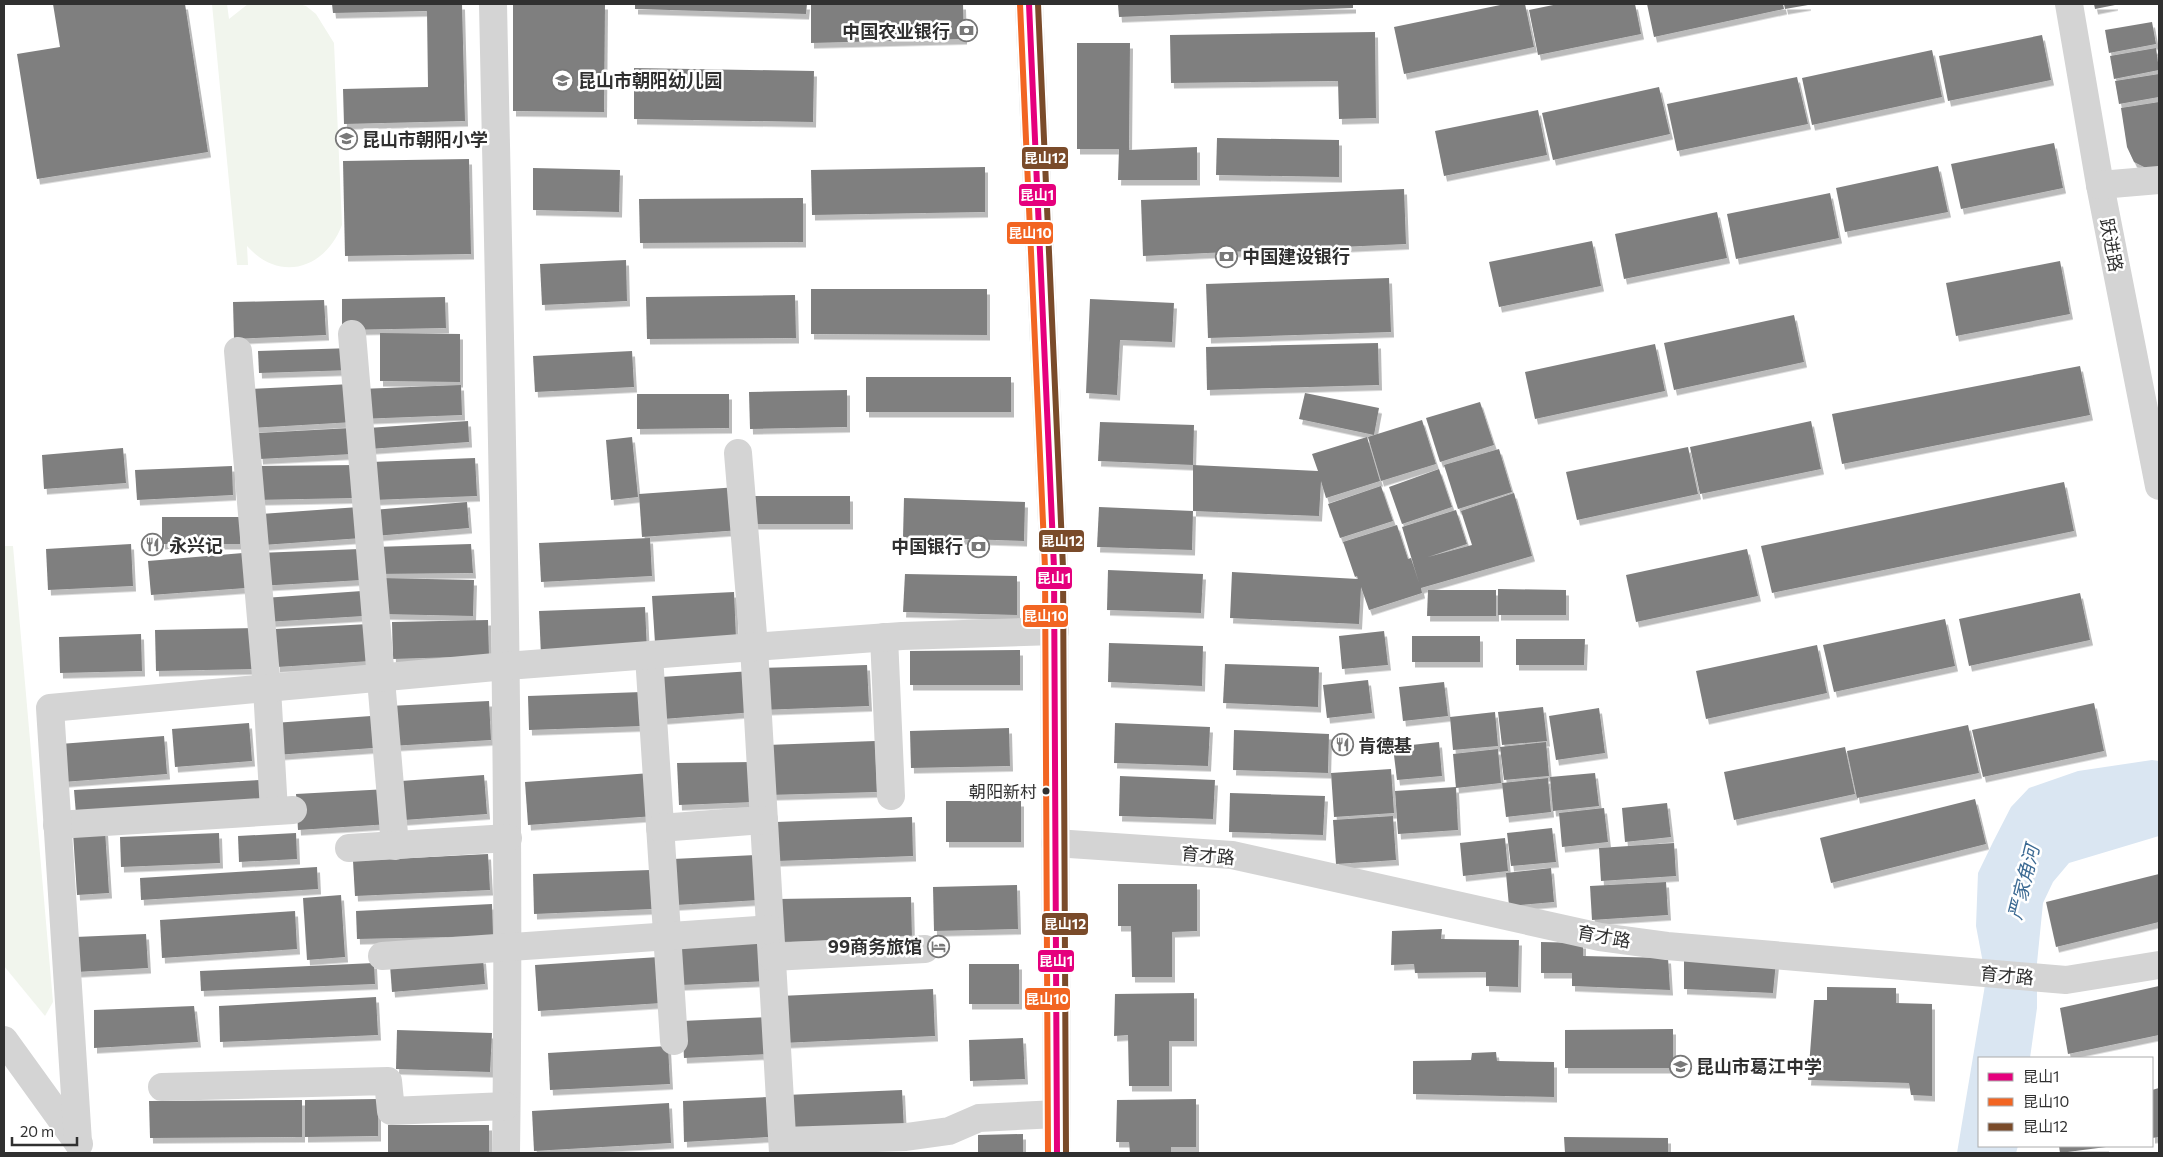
<svg xmlns="http://www.w3.org/2000/svg" width="2163" height="1157" font-family="Commissioner,'Noto Sans SC',sans-serif">
<style>
.green{fill:#f1f5ed}
.water{fill:#dae6f2}
.building{fill:#7f7f7f;filter:url(#shadow)}
.lines{fill:none;stroke-linecap:round;stroke-linejoin:round}
.minor{stroke:#d4d4d4;stroke-width:28}
.bus-1-casing{stroke:#fff;stroke-width:10}
.bus-2-casing{stroke:#fff;stroke-width:10}
.bus-3-casing{stroke:#fff;stroke-width:10}
.bus-1{stroke:#e5007d;stroke-width:6}
.bus-2{stroke:#f26522;stroke-width:6}
.bus-3{stroke:#7a4b2a;stroke-width:6}
.bus-dot{fill:#303030;stroke:#fff;stroke-width:2}
.labels{text-anchor:middle;dominant-baseline:central;stroke-width:5;stroke-linejoin:round;paint-order:stroke}
.bus-label{font-size:17px;fill:#303030;stroke:#fff;text-anchor:end}
.poi-label{font-size:18px;font-weight:bold;fill:#303030;stroke:#fff;text-anchor:start}
.street-label{font-size:18px;fill:#303030;stroke:#fff}
.water-label{font-size:19px;font-style:italic;fill:#3c6a93;stroke:#fff}
.line-badge{stroke:#fff;stroke-width:2}
.badge-label{font-size:14px;text-anchor:middle;font-weight:bold;fill:#fff}
</style>
<defs>
<filter id="shadow"><feDropShadow dx="3" dy="5.5" stdDeviation="0" flood-color="#0004"/></filter>
</defs>
<rect width="100%" height="100%" fill="#fff"/>
<g class="green">
<path d="M 212,4 L 227,4 L 229,19 L 248,4 L 299,4 L 306,6 L 316,14 L 334,43 L 342,225 C 325,269 280,283 247,246 L 248,265 L 237,265 Z"/>
<polygon points="4,546 13,546 53,1002 45,1016 4,966"/>
</g>
<polygon class="water" points="2152,760 2159,761 2159,836 2069,863 2053,882 2043,903 2037,963 2037,1008 2030,1058 1979,1058 1979,1146 2018,1146 2016,1153 1957,1153 1986,979 1976,926 1978,873 1993,842 2011,807 2029,788 2078,771"/>
<g class="building">
<polygon points="53,4 185,4 208,152 37,179 17,54 60,47"/>
<polygon points="332,4 462,4 465,121 344,124 343,89 428,87 427,11 333,13"/>
<polygon points="513,4 605,4 604,112 513,111"/>
<polygon points="635,4 807,4 806,14 635,9"/>
<polygon points="811,4 963,4 964,39 811,43"/>
<polygon points="1118,4 1353,4 1353,8 1119,17"/>
<polygon points="1505,4 1525,4 1534,47 1404,74 1394,27"/>
<polygon points="1558,4 1635,4 1641,34 1538,55 1529,10"/>
<polygon points="1647,4 1783,4 1784,9 1654,37"/>
<polygon points="1784,4 1808,4 1808,5 1785,9"/>
<polygon points="2094,4 2115,4 2115,5 2095,9"/>
<polygon points="2152,22 2156,44 2109,53 2105,30"/>
<polygon points="1375,32 1376,118 1339,119 1338,81 1171,83 1170,35"/>
<polygon points="2042,35 2051,80 1948,101 1939,56"/>
<polygon points="1077,43 1130,43 1129,150 1197,147 1197,180 1118,180 1119,149 1077,149"/>
<polygon points="2156,48 2159,70 2114,79 2110,56"/>
<polygon points="1932,50 1942,97 1812,125 1802,78"/>
<polygon points="634,68 814,71 813,122 634,119"/>
<polygon points="2159,74 2159,97 2119,104 2115,81"/>
<polygon points="1797,77 1808,124 1677,151 1667,104"/>
<polygon points="1659,87 1670,134 1553,160 1542,113"/>
<polygon points="2159,102 2159,171 2154,172 2134,162 2127,147 2121,108"/>
<polygon points="1538,110 1547,155 1444,176 1435,131"/>
<polygon points="1217,138 1339,140 1339,177 1216,175"/>
<polygon points="2054,143 2063,188 1961,209 1951,164"/>
<polygon points="469,159 471,254 345,256 343,161"/>
<polygon points="1938,166 1948,212 1845,232 1836,188"/>
<polygon points="985,167 985,212 812,215 811,170"/>
<polygon points="533,168 620,170 619,212 533,210"/>
<polygon points="1404,189 1406,244 1143,256 1141,200"/>
<polygon points="1830,193 1839,238 1736,259 1727,214"/>
<polygon points="803,198 803,242 640,243 639,199"/>
<polygon points="1717,212 1727,258 1624,279 1615,234"/>
<polygon points="1592,241 1601,286 1499,307 1489,262"/>
<polygon points="626,260 627,301 542,305 540,264"/>
<polygon points="2060,261 2070,314 1956,336 1946,283"/>
<polygon points="1389,278 1391,332 1208,338 1206,284"/>
<polygon points="811,289 987,289 987,335 811,334"/>
<polygon points="795,295 796,338 647,339 646,297"/>
<polygon points="445,297 446,328 342,330 342,299"/>
<polygon points="1090,299 1174,303 1172,342 1120,340 1117,395 1086,393"/>
<polygon points="324,300 326,335 234,339 233,302"/>
<polygon points="1794,315 1804,362 1674,390 1664,343"/>
<polygon points="380,333 460,334 460,382 380,381"/>
<polygon points="1378,343 1379,385 1207,390 1206,347"/>
<polygon points="1655,344 1665,391 1535,419 1525,372"/>
<polygon points="353,348 353,370 259,373 258,351"/>
<polygon points="632,351 634,387 535,392 533,356"/>
<polygon points="2080,366 2090,415 1842,464 1832,414"/>
<rect x="866" y="377" width="145" height="35"/>
<polygon points="352,384 354,422 251,428 249,389"/>
<polygon points="461,385 462,415 360,419 360,389"/>
<polygon points="847,390 847,427 750,429 749,392"/>
<polygon points="1305,393 1379,408 1374,435 1299,419"/>
<polygon points="637,394 729,394 729,428 637,429"/>
<polygon points="1480,402 1494,445 1440,462 1426,418"/>
<polygon points="1422,420 1436,464 1381,481 1368,437"/>
<polygon points="468,421 469,442 369,449 368,428"/>
<polygon points="1811,421 1821,469 1700,494 1690,447"/>
<polygon points="1100,422 1194,425 1193,465 1098,461"/>
<polygon points="351,428 353,454 260,459 258,433"/>
<polygon points="632,437 638,497 611,500 606,440"/>
<polygon points="1367,437 1380,481 1326,498 1321,481 1319,516 1193,511 1193,465 1318,471 1312,454"/>
<polygon points="1688,447 1698,494 1577,520 1566,472"/>
<polygon points="123,448 126,483 44,489 42,455"/>
<polygon points="1499,449 1512,492 1458,509 1444,465"/>
<polygon points="475,458 477,496 373,500 371,462"/>
<polygon points="357,465 356,498 254,500 255,466"/>
<polygon points="232,466 233,495 137,500 135,470"/>
<polygon points="1439,469 1452,507 1402,524 1389,487"/>
<polygon points="2064,482 2074,531 1772,593 1761,546"/>
<polygon points="1381,486 1393,521 1340,538 1328,504"/>
<polygon points="738,487 741,530 642,537 639,494"/>
<polygon points="1514,493 1532,556 1421,588 1422,593 1369,610 1361,587 1359,624 1230,618 1232,572 1358,579 1357,576 1355,577 1343,542 1397,525 1408,559 1411,558 1419,583 1402,527 1456,510 1467,544 1428,557 1472,545 1461,511"/>
<rect x="751" y="496" width="99" height="28"/>
<polygon points="904,498 1025,502 1024,541 903,537"/>
<polygon points="467,502 469,528 375,536 373,510"/>
<polygon points="359,507 362,538 263,545 261,514"/>
<polygon points="1099,507 1193,511 1192,550 1097,547"/>
<rect x="162" y="517" width="78" height="27"/>
<polygon points="650,538 652,576 541,582 539,543"/>
<polygon points="131,544 133,586 48,590 46,549"/>
<polygon points="471,544 473,573 374,574 374,547"/>
<polygon points="360,549 362,580 259,586 258,553"/>
<polygon points="1747,549 1758,596 1636,622 1626,575"/>
<polygon points="243,553 246,588 151,595 148,561"/>
<polygon points="1108,570 1203,574 1201,613 1107,610"/>
<polygon points="905,574 1017,576 1017,615 903,612"/>
<polygon points="380,578 474,580 473,616 379,614"/>
<polygon points="1498,589 1566,590 1566,615 1498,615"/>
<polygon points="1428,590 1496,590 1496,616 1427,616"/>
<polygon points="362,591 364,616 266,622 264,598"/>
<polygon points="734,592 736,639 655,643 652,596"/>
<polygon points="2080,593 2090,640 1969,666 1959,619"/>
<polygon points="645,607 647,651 541,655 539,611"/>
<polygon points="1945,619 1955,666 1834,692 1823,645"/>
<polygon points="488,620 489,656 393,659 392,622"/>
<polygon points="369,624 371,661 277,667 275,629"/>
<polygon points="256,628 257,669 156,671 155,630"/>
<polygon points="1384,631 1388,665 1342,669 1339,636"/>
<polygon points="141,634 142,671 60,673 59,637"/>
<rect x="1412" y="636" width="68" height="26"/>
<polygon points="1516,639 1585,639 1584,665 1516,665"/>
<polygon points="1109,643 1203,646 1202,686 1108,682"/>
<polygon points="1817,645 1827,693 1706,719 1696,671"/>
<polygon points="1020,650 1020,685 910,685 910,651"/>
<polygon points="1225,664 1319,667 1318,707 1223,703"/>
<polygon points="867,665 869,706 760,710 759,668"/>
<polygon points="752,671 755,712 663,719 661,677"/>
<polygon points="1368,680 1372,713 1327,718 1323,685"/>
<polygon points="1444,682 1448,716 1403,721 1399,687"/>
<polygon points="642,692 643,726 529,730 528,696"/>
<polygon points="489,701 491,740 391,746 389,706"/>
<polygon points="2094,703 2104,751 1983,777 1972,730"/>
<polygon points="1543,707 1547,741 1502,745 1498,712"/>
<polygon points="1599,708 1605,753 1556,760 1549,716"/>
<polygon points="1495,712 1498,746 1453,750 1450,717"/>
<polygon points="371,716 373,748 276,755 274,723"/>
<polygon points="249,723 252,761 175,767 172,729"/>
<polygon points="1115,723 1210,727 1208,766 1114,763"/>
<polygon points="1968,725 1979,773 1857,798 1847,751"/>
<polygon points="1009,728 1010,766 911,768 910,731"/>
<polygon points="1234,730 1329,734 1328,773 1233,770"/>
<polygon points="164,736 167,774 63,782 60,744"/>
<polygon points="875,741 877,792 768,795 767,745"/>
<polygon points="1439,742 1442,776 1397,780 1393,747"/>
<polygon points="1546,742 1549,776 1504,780 1500,747"/>
<polygon points="1845,747 1855,794 1734,820 1724,772"/>
<polygon points="1498,749 1501,783 1456,788 1453,754"/>
<polygon points="753,762 754,802 679,805 677,763"/>
<polygon points="1391,769 1394,813 1334,817 1331,773"/>
<polygon points="651,773 655,816 528,825 525,782"/>
<polygon points="1595,773 1599,806 1553,811 1550,777"/>
<polygon points="484,775 487,814 404,820 401,781"/>
<polygon points="1120,776 1215,780 1213,819 1119,816"/>
<polygon points="1548,778 1551,812 1506,817 1502,783"/>
<polygon points="260,780 262,803 76,814 74,790"/>
<polygon points="1456,787 1458,830 1398,834 1395,791"/>
<polygon points="388,789 390,824 298,830 296,794"/>
<polygon points="1230,793 1325,796 1323,835 1229,832"/>
<polygon points="1975,799 1986,844 1831,883 1820,838"/>
<rect x="946" y="801" width="75" height="41"/>
<polygon points="1667,803 1671,837 1625,842 1622,808"/>
<polygon points="1604,808 1608,842 1562,847 1559,813"/>
<polygon points="1393,816 1396,860 1336,864 1333,820"/>
<polygon points="912,817 913,856 777,861 776,822"/>
<polygon points="1552,828 1556,862 1511,866 1507,833"/>
<polygon points="105,830 109,893 77,895 73,832"/>
<polygon points="219,833 220,863 121,867 120,837"/>
<polygon points="296,833 297,859 239,862 238,836"/>
<polygon points="1505,838 1508,871 1463,876 1460,843"/>
<polygon points="1674,843 1676,876 1601,881 1599,848"/>
<polygon points="488,854 490,890 355,896 353,861"/>
<polygon points="756,855 759,900 676,905 673,859"/>
<polygon points="317,867 318,889 141,900 140,878"/>
<polygon points="1551,868 1554,902 1509,906 1506,873"/>
<polygon points="650,870 652,909 534,914 533,874"/>
<polygon points="2159,874 2159,922 2056,947 2046,902"/>
<polygon points="1666,882 1668,915 1592,920 1590,886"/>
<polygon points="1118,884 1197,884 1197,931 1172,932 1172,977 1132,977 1131,926 1118,926"/>
<polygon points="1017,885 1018,929 934,931 933,887"/>
<polygon points="341,895 345,957 307,960 303,898"/>
<polygon points="911,897 912,939 778,942 777,899"/>
<polygon points="492,904 493,936 357,939 356,911"/>
<polygon points="295,911 297,949 162,958 160,920"/>
<polygon points="1442,929 1441,939 1519,940 1518,987 1486,986 1486,972 1415,973 1414,964 1391,965 1392,931"/>
<polygon points="146,934 148,968 76,972 75,937"/>
<polygon points="768,939 770,981 681,985 679,943"/>
<polygon points="1541,942 1583,943 1583,956 1668,958 1670,990 1572,986 1572,973 1541,973"/>
<polygon points="1684,955 1776,962 1773,993 1684,989"/>
<polygon points="659,957 662,1003 538,1011 535,965"/>
<polygon points="483,958 485,984 392,992 390,965"/>
<polygon points="374,963 375,984 201,991 200,971"/>
<rect x="969" y="964" width="50" height="40"/>
<polygon points="2159,986 2159,1035 2068,1054 2060,1008"/>
<polygon points="1827,987 1896,988 1896,1003 1932,1004 1932,1096 1911,1095 1909,1083 1808,1080 1814,1000 1827,1000"/>
<polygon points="933,989 935,1036 782,1043 780,996"/>
<polygon points="1194,993 1194,1041 1169,1041 1169,1086 1129,1086 1128,1035 1114,1036 1115,994"/>
<polygon points="376,997 378,1035 220,1042 219,1006"/>
<polygon points="194,1006 198,1042 94,1048 94,1010"/>
<polygon points="771,1017 772,1054 684,1058 682,1021"/>
<polygon points="1673,1029 1673,1068 1565,1068 1565,1030"/>
<polygon points="397,1030 492,1033 490,1072 396,1069"/>
<polygon points="1023,1038 1025,1079 970,1081 969,1040"/>
<polygon points="668,1046 670,1084 550,1090 548,1053"/>
<polygon points="1496,1052 1497,1061 1554,1062 1554,1097 1413,1094 1413,1061 1471,1060 1472,1053"/>
<polygon points="2159,1088 2159,1137 2152,1138 2152,1090"/>
<polygon points="902,1090 904,1130 787,1134 786,1095"/>
<polygon points="767,1097 768,1137 684,1142 683,1101"/>
<polygon points="378,1099 378,1136 305,1137 305,1100"/>
<polygon points="1196,1099 1196,1147 1171,1147 1171,1153 1130,1153 1129,1142 1116,1142 1117,1100"/>
<polygon points="302,1100 302,1137 150,1138 149,1101"/>
<polygon points="669,1103 671,1143 534,1151 532,1111"/>
<rect x="388" y="1125" width="101" height="28"/>
<polygon points="1023,1134 1023,1153 978,1153 978,1135"/>
<polygon points="1564,1137 1668,1138 1668,1153 1565,1153"/>
<polygon points="2059,1146 2106,1146 2106,1147 2060,1153"/>
</g>
<g class="lines">
<g class="minor">
<path d="M 493,4 C 501,387 511,770 506,1153"/>
<polyline points="1029,4 1054,568 1057,1153"/>
<polyline points="2069,4 2100,185 2159,486"/>
<polyline points="2100,185 2159,180"/>
<polyline points="352,334 395,846"/>
<polyline points="238,351 267,688 274,811"/>
<polyline points="738,453 754,647 783,1153"/>
<polyline points="884,637 891,796"/>
<polyline points="649,656 674,1041"/>
<polyline points="57,825 293,810"/>
<polyline points="660,828 764,820"/>
<polyline points="1055,843 1232,855 1600,937 1667,946 2066,980 2159,965"/>
<polyline points="349,848 508,838"/>
<polyline points="382,956 770,929"/>
<polyline points="772,957 925,949"/>
<polyline points="4,1040 79,1144"/>
<polyline points="162,1087 388,1081 391,1111 506,1106"/>
<polyline points="783,1141 906,1137 949,1131 979,1118 1057,1114"/>
<polyline points="78,1142 50,708 506,666 754,647 902,636 1055,631"/>
</g>
<defs>
<polyline id="bus-1" points="1029,4 1054,568 1057,1153"/>
<polyline id="bus-2" points="1020,4 1045,568 1048,1153"/>
<polyline id="bus-3" points="1038,4 1063,568 1066,1153"/>
</defs>
<use href="#bus-1" class="bus-1-casing"/>
<use href="#bus-2" class="bus-2-casing"/>
<use href="#bus-3" class="bus-3-casing"/>
<use href="#bus-1" class="bus-1"/>
<use href="#bus-2" class="bus-2"/>
<use href="#bus-3" class="bus-3"/>
</g>
<defs>
<symbol id="bank-ring" viewBox="-11 -11 22 22"><circle r="9.5" fill="#fff" stroke="#787878" stroke-width="1.5"/><path d="M-6-4H6V4H-6ZM0-2.3a2.3 2.3 0 1 0 0 4.6a2.3 2.3 0 1 0 0-4.6Z" fill="#787878"/></symbol>
<symbol id="school-ring" viewBox="-11 -11 22 22"><circle r="9.5" fill="#fff" stroke="#787878" stroke-width="1.5"/><path d="M0-5L7-2L0 1L-7-2ZM-4 1L0 2.5L4 1V4Q0 6-4 4Z" fill="#787878"/></symbol>
<symbol id="restaurant-ring" viewBox="-11 -11 22 22"><circle r="9.5" fill="#fff" stroke="#787878" stroke-width="1.5"/><path d="M-5-6h1v4h1v-4h1v4h1v-4h1v5L-1.5 .5V6h-2V.5L-5-1ZM5-6V6H3V1.5H1.5Q1.5-4 5-6Z" fill="#787878"/></symbol>
<symbol id="hotel-ring" viewBox="-11 -11 22 22"><circle r="9.5" fill="#fff" stroke="#787878" stroke-width="1.5"/><path d="M-6-4.5h1.5V1H6V5H4.5V3h-9V5H-6ZM-4 0a1.8 1.8 0 1 1 3.6 0ZM.5 0V-2.5h3Q6-2.5 6 0Z" fill="#787878"/></symbol>
</defs>
<g fill-rule="evenodd">
<use href="#bank-ring" x="954" y="18" width="25" height="25"/>
<use href="#school-ring" x="550" y="68" width="25" height="25"/>
<use href="#school-ring" x="334" y="126" width="25" height="25"/>
<use href="#bank-ring" x="1214" y="244" width="25" height="25"/>
<use href="#restaurant-ring" x="140" y="532" width="25" height="25"/>
<use href="#bank-ring" x="966" y="534" width="25" height="25"/>
<use href="#restaurant-ring" x="1330" y="732" width="25" height="25"/>
<use href="#hotel-ring" x="926" y="934" width="25" height="25"/>
<use href="#school-ring" x="1668" y="1054" width="25" height="25"/>
</g>
<circle class="bus-dot" cx="1046" cy="791" r="4.5"/>
<g class="labels">
<g class="bus-label">
<text x="1037" y="791">朝阳新村</text>
</g>
<g class="poi-label">
<text x="950" y="31" text-anchor="end">中国农业银行</text>
<text x="578" y="80">昆山市朝阳幼儿园</text>
<text x="362" y="139">昆山市朝阳小学</text>
<text x="1242" y="256">中国建设银行</text>
<text x="169" y="545">永兴记</text>
<text x="963" y="546" text-anchor="end">中国银行</text>
<text x="1358" y="745">肯德基</text>
<text x="922" y="946" text-anchor="end">99商务旅馆</text>
<text x="1696" y="1066">昆山市葛江中学</text>
</g>
<g class="street-label">
<text transform="translate(2112 245) rotate(79)">跃进路</text>
<text transform="translate(1208 855) rotate(5)">育才路</text>
<text transform="translate(1604 936) rotate(10)">育才路</text>
<text transform="translate(2007 975) rotate(5)">育才路</text>
</g>
<g class="water-label">
<text transform="translate(2023 882) rotate(-76)">严家角河</text>
</g>
</g>
<g class="line-badge">
<rect x="1021" y="146" width="48" height="24" rx="5" fill="#7a4b2a"/>
<rect x="1018" y="183" width="39" height="24" rx="5" fill="#e5007d"/>
<rect x="1006" y="221" width="48" height="24" rx="5" fill="#f26522"/>
<rect x="1038" y="529" width="47" height="24" rx="5" fill="#7a4b2a"/>
<rect x="1035" y="566" width="38" height="24" rx="5" fill="#e5007d"/>
<rect x="1022" y="604" width="47" height="24" rx="5" fill="#f26522"/>
<rect x="1041" y="912" width="48" height="24" rx="5" fill="#7a4b2a"/>
<rect x="1037" y="949" width="38" height="24" rx="5" fill="#e5007d"/>
<rect x="1024" y="987" width="47" height="24" rx="5" fill="#f26522"/>
</g>
<g class="badge-label">
<text x="1045" y="163">昆山12</text>
<text x="1037" y="200">昆山1</text>
<text x="1030" y="238">昆山10</text>
<text x="1062" y="546">昆山12</text>
<text x="1054" y="583">昆山1</text>
<text x="1045" y="621">昆山10</text>
<text x="1065" y="929">昆山12</text>
<text x="1056" y="966">昆山1</text>
<text x="1047" y="1004">昆山10</text>
</g>
<rect width="2163" height="1157" fill="none" stroke="#303030" stroke-width="10"/>
<rect x="1978" y="1057" width="175" height="90" fill="#ffffff" stroke="#acacac"/>
<rect x="1988" y="1073" width="25" height="8" fill="#e5007d" stroke="#acacac"/>
<text x="2023" y="1082" font-size="15" fill="#303030">昆山1</text>
<rect x="1988" y="1098" width="25" height="8" fill="#f26522" stroke="#acacac"/>
<text x="2023" y="1107" font-size="15" fill="#303030">昆山10</text>
<rect x="1988" y="1123" width="25" height="8" fill="#7a4b2a" stroke="#acacac"/>
<text x="2023" y="1132" font-size="15" fill="#303030">昆山12</text>
<path d="M12 1137v8h65v-8" fill="none" stroke="#303030" stroke-width="2.5"/>
<text x="20" y="1137" font-size="15" fill="#303030" stroke="#ffffff" stroke-width="4" paint-order="stroke">20 m</text>
</svg>
